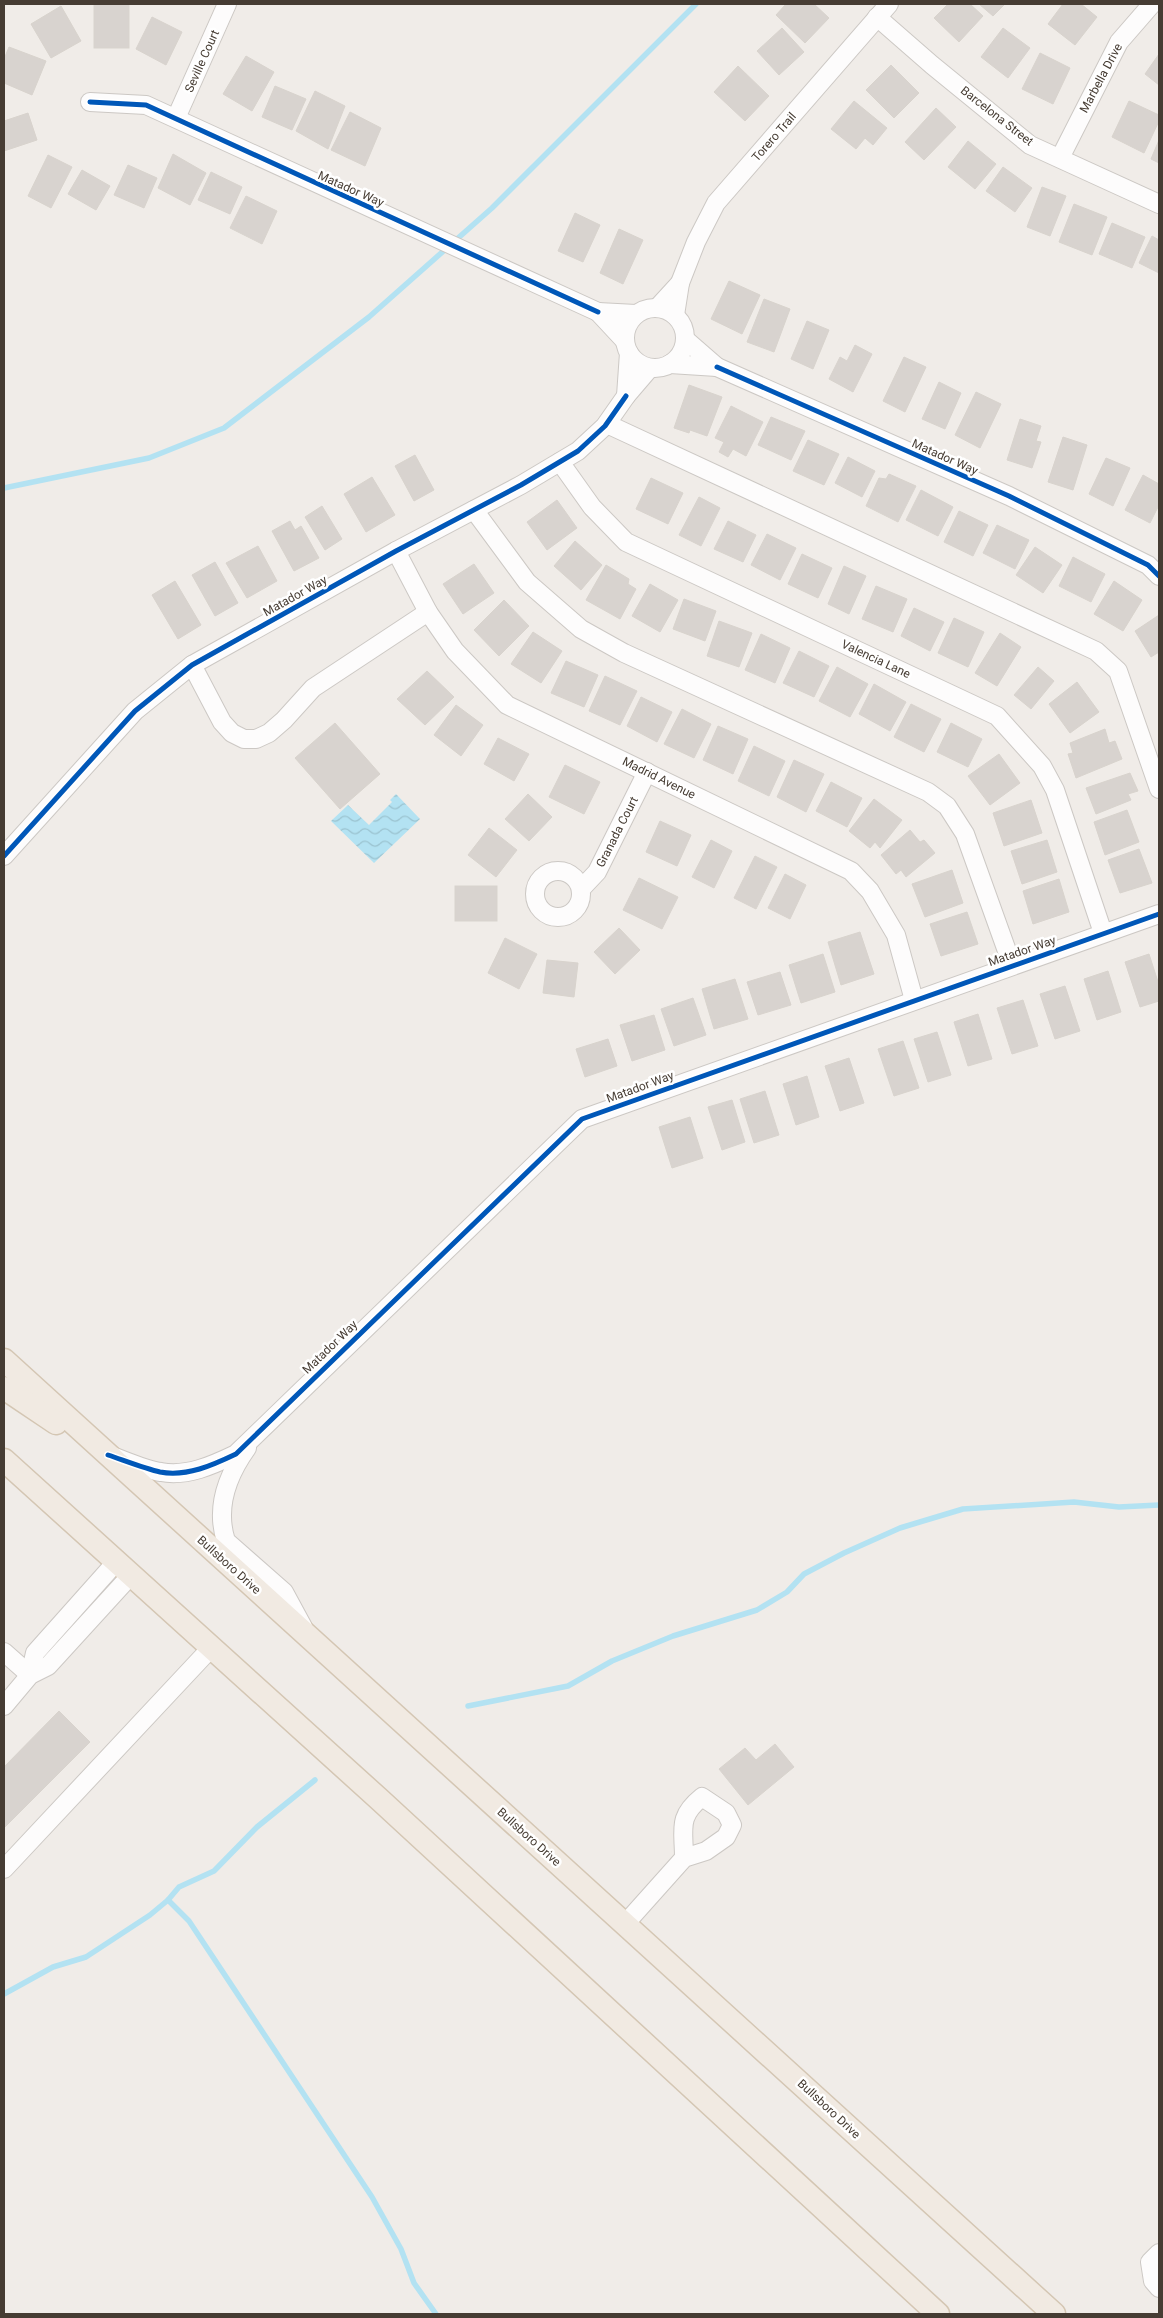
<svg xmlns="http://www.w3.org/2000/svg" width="1163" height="2318" font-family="Roboto,sans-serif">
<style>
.water{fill:url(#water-waves)}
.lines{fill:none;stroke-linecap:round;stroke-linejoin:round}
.stream{stroke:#b3e2f2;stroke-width:5.5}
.building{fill:#d8d3cf;stroke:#d8d3cd}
.minor-casing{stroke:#ccc8c4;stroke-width:20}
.major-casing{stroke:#d4c6b3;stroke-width:25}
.minor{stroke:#fdfcfc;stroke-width:18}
.major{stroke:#f1eae2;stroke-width:22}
.cycleway-casing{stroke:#fff;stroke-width:8}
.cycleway{stroke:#0057b8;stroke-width:5}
.labels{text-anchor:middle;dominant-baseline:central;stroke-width:5;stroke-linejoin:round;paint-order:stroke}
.street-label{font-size:12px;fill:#463c33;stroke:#fff}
</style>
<defs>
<pattern id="water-waves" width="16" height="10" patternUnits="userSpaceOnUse" patternTransform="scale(1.25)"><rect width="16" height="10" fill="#b3e2f2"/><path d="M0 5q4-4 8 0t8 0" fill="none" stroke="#9bc3d0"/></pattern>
</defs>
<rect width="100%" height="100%" fill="#f0ece8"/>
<polygon class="water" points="396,794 420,819 374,863 331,821 348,805 369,825 392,802 390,800"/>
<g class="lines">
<g class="stream">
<polyline points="4,488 149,458 224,428 369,317 492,208 696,4"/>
<polyline points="468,1706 568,1686 612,1661 673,1636 757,1610 787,1592 804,1574 844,1553 900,1528 963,1509 1074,1502 1119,1507 1159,1505"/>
<polyline points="168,1900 189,1921 372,2197 401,2249 414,2283 436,2314"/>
<polyline points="4,1994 53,1967 86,1957 150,1915 168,1900 179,1887 214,1871 257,1827 315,1780"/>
</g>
</g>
<g class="building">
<rect x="94" y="4" width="35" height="44"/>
<polygon points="786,4 814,4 829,18 805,43 776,15"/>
<polygon points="948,4 970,4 983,16 959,42 934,18"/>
<polygon points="979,4 1005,4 993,16"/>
<polygon points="1063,4 1081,4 1097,17 1075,45 1048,24"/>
<polygon points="61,6 81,41 51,58 31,24"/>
<polygon points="152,17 182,32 166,65 136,49"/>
<polygon points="782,28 804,52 779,75 757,51"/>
<polygon points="1003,28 1030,48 1008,78 981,57"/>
<polygon points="9,47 46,61 32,95 4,83 4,59"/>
<polygon points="1040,53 1070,68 1053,104 1022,89"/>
<polygon points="1159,54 1159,85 1145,74"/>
<polygon points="246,56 274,72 252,111 223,94"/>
<polygon points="891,65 919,93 894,118 866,90"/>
<polygon points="738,66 769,96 745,121 714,92"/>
<polygon points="275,86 306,99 292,130 262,117"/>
<polygon points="315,91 345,106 328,149 296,131"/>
<polygon points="854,101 887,128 873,145 865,138 856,149 831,129"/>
<polygon points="1129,101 1159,115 1159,121 1144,153 1112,137"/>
<polygon points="936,108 956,127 924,160 905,142"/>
<polygon points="350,112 381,128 365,166 331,150"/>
<polygon points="28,113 37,140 4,151 4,121"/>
<polygon points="1159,140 1159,163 1151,159"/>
<polygon points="968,141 996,164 975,189 948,167"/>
<polygon points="173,154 206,173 190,205 158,188"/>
<polygon points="48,155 72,167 51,208 28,196"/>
<polygon points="128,165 157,178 144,208 114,195"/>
<polygon points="1003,167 1032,188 1015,212 986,191"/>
<polygon points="82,170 110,186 96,210 68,194"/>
<polygon points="211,172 242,187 230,214 198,200"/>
<polygon points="1042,187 1066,196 1050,236 1027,227"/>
<polygon points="246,196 277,211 262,244 230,228"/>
<polygon points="1074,204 1107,217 1092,255 1059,242"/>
<polygon points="575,213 600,225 583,262 558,251"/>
<polygon points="1112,223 1145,237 1132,268 1099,254"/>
<polygon points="619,229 643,240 623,284 600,273"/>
<polygon points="1152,236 1159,240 1159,273 1139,263"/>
<polygon points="729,281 760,295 742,334 711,319"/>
<polygon points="764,299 790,309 774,352 747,342"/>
<polygon points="807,321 829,330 813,369 791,359"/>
<polygon points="855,345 872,354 853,392 829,379 840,357 847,361"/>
<polygon points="904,357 926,367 905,412 883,401"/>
<polygon points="939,382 961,393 945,429 922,419"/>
<polygon points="689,385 722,397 707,436 690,430 689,433 674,428"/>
<polygon points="976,392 1001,404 980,448 955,435"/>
<polygon points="731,406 763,422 746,456 733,449 728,457 719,452 724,442 715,438"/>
<polygon points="771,417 805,431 791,460 758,445"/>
<polygon points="1020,419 1041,426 1036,441 1041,442 1032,468 1007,460"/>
<polygon points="1063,437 1087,445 1073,490 1048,482"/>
<polygon points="808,440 839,454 824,485 793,471"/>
<polygon points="415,455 434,490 414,501 395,466"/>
<polygon points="848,457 875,471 862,497 835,483"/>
<polygon points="1106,458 1130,468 1113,506 1089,494"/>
<polygon points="889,474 916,486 898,522 866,506 879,478 886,479"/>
<polygon points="1143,475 1159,484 1159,505 1150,523 1125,510"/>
<polygon points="372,477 395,515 366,532 344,494"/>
<polygon points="651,478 683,493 668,524 636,509"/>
<polygon points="921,490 953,507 938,536 906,520"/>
<polygon points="699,497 720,508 701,546 679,535"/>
<polygon points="557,500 577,528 547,550 527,522"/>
<polygon points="322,506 342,539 325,550 305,517"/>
<polygon points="959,511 988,525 973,556 944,542"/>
<polygon points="290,521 295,530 301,526 319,558 294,571 272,531"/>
<polygon points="728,521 756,535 743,562 714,549"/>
<polygon points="997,525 1029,540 1015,569 983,553"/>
<polygon points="767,534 796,548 780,580 751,565"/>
<polygon points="575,541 602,565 581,590 554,566"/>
<polygon points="258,546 277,581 247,598 226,563"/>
<polygon points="1035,547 1062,565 1043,593 1016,575"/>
<polygon points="802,554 832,568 818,598 788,584"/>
<polygon points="1073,557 1105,574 1091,602 1059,586"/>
<polygon points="215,562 238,603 215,616 192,575"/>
<polygon points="474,564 494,593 463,614 443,584"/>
<polygon points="606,565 629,579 628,584 636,589 620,619 586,600"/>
<polygon points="844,566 866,576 849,614 828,604"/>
<polygon points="175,581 201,625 178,639 152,595"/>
<polygon points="1114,581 1142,600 1123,631 1094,614"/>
<polygon points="650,584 678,600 660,632 632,616"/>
<polygon points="876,586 907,599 893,632 862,619"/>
<polygon points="684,599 716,611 705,641 673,629"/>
<polygon points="504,600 529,626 499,656 474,630"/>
<polygon points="914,608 944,622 930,651 901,636"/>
<polygon points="1159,615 1159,652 1151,657 1135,631"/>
<polygon points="954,618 984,632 968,667 938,653"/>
<polygon points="719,621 752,633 739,667 707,656"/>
<polygon points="533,632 562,651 541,683 511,664"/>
<polygon points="1000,633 1021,647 997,686 975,673"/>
<polygon points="761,634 790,648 775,683 745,670"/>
<polygon points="799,651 829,666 814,697 783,683"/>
<polygon points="566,661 598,675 584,707 551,693"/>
<polygon points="837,667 868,684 850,717 819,701"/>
<polygon points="1038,667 1054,681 1031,709 1014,695"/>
<polygon points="427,671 454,697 425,725 397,699"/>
<polygon points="605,676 637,691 620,725 589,711"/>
<polygon points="1077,682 1099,712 1070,733 1049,704"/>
<polygon points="874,684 906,702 890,731 859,714"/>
<polygon points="641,697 672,712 657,742 627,726"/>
<polygon points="911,704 941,719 924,752 894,737"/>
<polygon points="456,705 483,725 461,756 434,735"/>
<polygon points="682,709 711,724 694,758 664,744"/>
<polygon points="335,723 380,774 340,809 295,758"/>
<polygon points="951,723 982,739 968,767 937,752"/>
<polygon points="718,726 748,739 733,774 703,760"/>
<polygon points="1105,729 1109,743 1115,741 1122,759 1076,778 1068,754 1073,753 1070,743"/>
<polygon points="498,738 529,754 514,781 484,764"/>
<polygon points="754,746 785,761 769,796 738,781"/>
<polygon points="999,754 1020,783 990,805 968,776"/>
<polygon points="794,760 824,774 806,812 777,797"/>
<polygon points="565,765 600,782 584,814 549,797"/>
<polygon points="1130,773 1138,791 1128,794 1131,800 1096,814 1086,788"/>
<polygon points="831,782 862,798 847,827 816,811"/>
<polygon points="528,794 552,817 529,841 505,819"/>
<polygon points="874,799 902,820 880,848 875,842 870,848 849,831"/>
<polygon points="1031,800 1042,833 1004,846 993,813"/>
<polygon points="1127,810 1139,842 1105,855 1094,822"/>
<polygon points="660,821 691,835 677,866 646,852"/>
<polygon points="489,828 517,850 496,877 468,855"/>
<polygon points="910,830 920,842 924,840 935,853 906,877 901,870 896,874 881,855"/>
<polygon points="711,840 732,851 714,888 692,877"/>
<polygon points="1047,840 1057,872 1022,884 1011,851"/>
<polygon points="1139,849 1152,883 1120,893 1108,860"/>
<polygon points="755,856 777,867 756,909 734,898"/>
<polygon points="952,870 963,903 925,917 912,884"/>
<polygon points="785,874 806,885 790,919 768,908"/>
<polygon points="639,878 678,897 662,929 623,910"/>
<polygon points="1059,879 1069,912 1033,924 1023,891"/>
<rect x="455" y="886" width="42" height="35"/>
<polygon points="967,912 978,944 941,956 930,924"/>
<polygon points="619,928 640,950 615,974 594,952"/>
<polygon points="860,932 874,974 841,985 828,942"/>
<polygon points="505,938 537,954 519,989 488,973"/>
<polygon points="823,954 835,992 801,1003 789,965"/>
<polygon points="1149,954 1159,985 1159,1001 1140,1007 1125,962"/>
<polygon points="547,960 578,963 574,997 543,993"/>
<polygon points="1108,971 1121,1012 1097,1020 1084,979"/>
<polygon points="780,972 791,1005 758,1015 747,982"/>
<polygon points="735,979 748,1019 714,1029 702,989"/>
<polygon points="1065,986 1080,1031 1055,1039 1040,994"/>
<polygon points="693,998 706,1035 674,1046 661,1009"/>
<polygon points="1023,1000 1038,1046 1012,1054 997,1008"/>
<polygon points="978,1014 992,1059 968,1066 954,1022"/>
<polygon points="654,1015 665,1050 632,1061 620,1025"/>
<polygon points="937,1032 951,1075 928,1082 914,1039"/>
<polygon points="608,1039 617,1066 585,1077 576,1049"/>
<polygon points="903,1041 919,1088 894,1096 878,1049"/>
<polygon points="849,1058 864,1103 840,1111 825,1066"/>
<polygon points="807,1076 819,1117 796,1125 783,1084"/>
<polygon points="765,1091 779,1135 754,1143 740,1099"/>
<polygon points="732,1100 745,1142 722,1150 708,1107"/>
<polygon points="690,1117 703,1158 672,1168 659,1127"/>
<polygon points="59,1711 90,1742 4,1828 4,1767"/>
<polygon points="775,1744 794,1767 748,1805 719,1769 745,1748 756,1760"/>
</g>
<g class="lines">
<defs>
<g id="minor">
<polyline points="877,17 932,65 1030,145 1159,204"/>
<polyline points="90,102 146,105 598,312"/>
<polyline points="176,118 227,4"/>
<polyline points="1060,158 1119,42 1152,4"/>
<polyline points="680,283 696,242 716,203 889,4"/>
<polyline points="658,307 680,283 675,315"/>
<circle cx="655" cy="338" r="30"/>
<polyline points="625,341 598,312 636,314"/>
<polyline points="629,353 626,396 650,368"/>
<polyline points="670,364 717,367 686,340"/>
<polyline points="717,367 1009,496 1148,565 1159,576"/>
<polyline points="607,424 1096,651 1118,671 1159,789"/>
<polyline points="560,462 592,507 626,542 997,716 1042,766 1055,790 1103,933"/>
<polyline points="474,510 527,582 581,629 624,653 928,792 947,806 965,834 1012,965"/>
<polyline points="396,551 428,612 455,651 507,705 851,871 870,891 896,935 914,1000"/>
<polyline points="192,665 222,722 232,733 244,739 256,739 269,733 284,720 313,688 428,612"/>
<polyline points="4,856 135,711 192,665 396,551 521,485 578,451 605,426 626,396"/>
<circle cx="558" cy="894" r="23"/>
<polyline points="581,889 597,872 647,772"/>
<path d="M 247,1448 C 227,1476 215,1507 226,1541 L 284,1592 L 303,1627"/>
<path d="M 112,1456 C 126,1461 146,1470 161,1472 C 187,1477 213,1465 236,1454 L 582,1119 L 1159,914"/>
<polyline points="4,1652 30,1675"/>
<polyline points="30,1675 35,1653 117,1561"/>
<polyline points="4,1706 30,1675 48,1666 132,1574"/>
<polyline points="4,1869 211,1648"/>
<path d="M 625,1924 L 684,1858 L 706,1851 L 726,1837 L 732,1825 L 726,1813 L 702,1797 C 677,1817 684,1829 684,1858"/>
<polyline points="1159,2253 1150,2262 1153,2281 1159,2288"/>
</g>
<g id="major">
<polyline points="4,1360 1054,2314"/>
<polyline points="4,1388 56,1423"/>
<polyline points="4,1460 379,1799 938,2314"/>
</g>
</defs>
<use href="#minor" class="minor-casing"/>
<use href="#major" class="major-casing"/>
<use href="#minor" class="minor"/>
<use href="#major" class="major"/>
<defs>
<g id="cycleway">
<polyline points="90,102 146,105 598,312"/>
<polyline points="717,367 1009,496 1148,565 1159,576"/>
<polyline points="4,856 135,711 192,665 396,551 521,485 578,451 605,426 626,396"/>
<path d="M 108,1455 C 123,1460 146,1469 160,1472 C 187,1477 213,1465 236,1454 L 582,1119 L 1159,914"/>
</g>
</defs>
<use href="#cycleway" class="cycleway-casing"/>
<use href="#cycleway" class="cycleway"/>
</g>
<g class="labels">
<g class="street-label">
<text transform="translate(202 61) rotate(-66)">Seville Court</text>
<text transform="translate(1101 78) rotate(-62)">Marbella Drive</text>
<text transform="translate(997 116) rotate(38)">Barcelona Street</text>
<text transform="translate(774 137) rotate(-49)">Torero Trail</text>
<text transform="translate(351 189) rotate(24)">Matador Way</text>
<text transform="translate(945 457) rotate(24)">Matador Way</text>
<text transform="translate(295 596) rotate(-29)">Matador Way</text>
<text transform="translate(876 659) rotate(25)">Valencia Lane</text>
<text transform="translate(659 778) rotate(26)">Madrid Avenue</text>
<text transform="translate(617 832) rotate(-63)">Granada Court</text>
<text transform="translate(1022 951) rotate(-19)">Matador Way</text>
<text transform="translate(640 1087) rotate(-20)">Matador Way</text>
<text transform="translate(330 1347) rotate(-44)">Matador Way</text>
<text transform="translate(229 1565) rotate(42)">Bullsboro Drive</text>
<text transform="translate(529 1837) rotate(42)">Bullsboro Drive</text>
<text transform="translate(829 2109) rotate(43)">Bullsboro Drive</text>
</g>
</g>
<rect width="1163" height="2318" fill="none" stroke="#463c33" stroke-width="10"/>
</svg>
